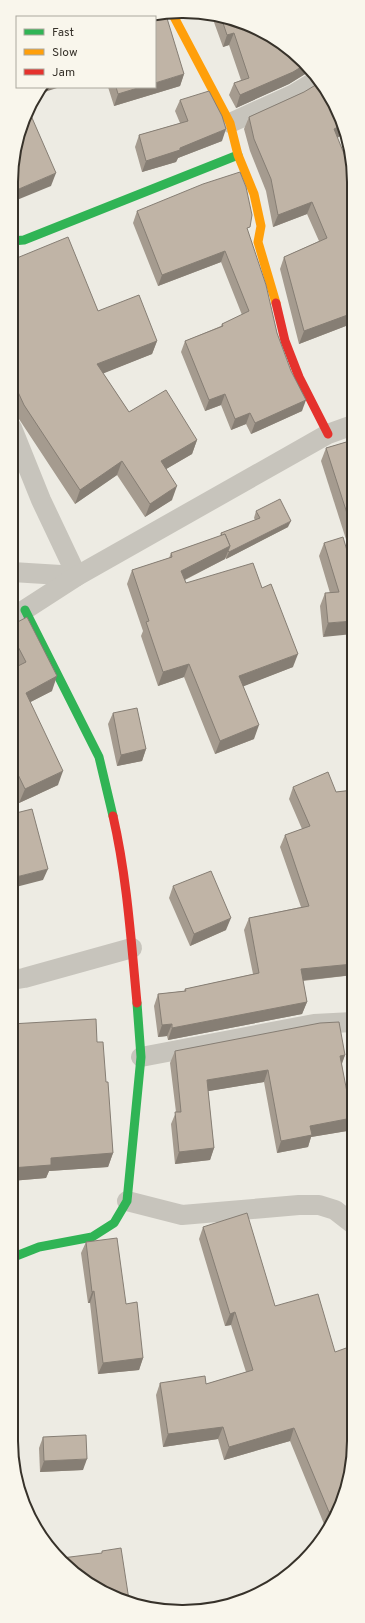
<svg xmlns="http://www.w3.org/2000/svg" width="365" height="1623" font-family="Overpass,sans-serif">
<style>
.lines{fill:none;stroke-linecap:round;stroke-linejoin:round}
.street{stroke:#c7c4bc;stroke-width:20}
.fast{stroke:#30b455;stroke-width:9}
.slow{stroke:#ff9f0a;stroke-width:9}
.jam{stroke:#e5322d;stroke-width:9}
.wall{fill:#a59b8f}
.shaded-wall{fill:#867e74}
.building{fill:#c0b4a6;stroke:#867e74}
.rim{fill:none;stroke:#37322a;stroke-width:2}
</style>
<rect width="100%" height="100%" fill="#edebe3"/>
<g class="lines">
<g class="street">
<polyline points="230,123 294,94 317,80"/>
<polyline points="12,572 77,576 41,500 12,428"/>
<polyline points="12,618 77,576 328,434 353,425"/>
<polyline points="12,980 24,978 132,948"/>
<polyline points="141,1057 314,1024 353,1022"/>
<polyline points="127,1201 182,1215 299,1205 319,1205 335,1210 353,1224"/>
</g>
<g class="fast">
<polyline points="12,241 24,240 238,155"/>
<polyline points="25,610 99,757 113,816"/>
<polyline points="11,1258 39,1247 92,1237 114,1223 127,1201 141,1057 137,1003"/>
</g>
<polyline class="slow" points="173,15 230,123 238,155 254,194 261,226 258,242 276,303"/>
<g class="jam">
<polyline points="276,303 285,341 299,377 328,434"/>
<path d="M 113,816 C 127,877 131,940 137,1003"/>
</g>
</g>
<g class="wall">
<polygon points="211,14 259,29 304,61 310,71 289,84 236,108 229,95 234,83 241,80 229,45 223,47"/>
<polygon points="184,74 180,86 114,106 108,87 155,87"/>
<polygon points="304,92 345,134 337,138 351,324 299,344 280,269 284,257 319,241 307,214 273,227 266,191 250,151 244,129 249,117"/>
<polygon points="180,100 222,141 178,158 176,162 142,172 135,147 139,135 180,123 175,111"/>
<polygon points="137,211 248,232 277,333 302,411 251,434 246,424 231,430 221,405 205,411 181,352 185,341 221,326 222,324 242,315 221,262 158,286 133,223"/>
<polygon points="12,260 98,311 157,341 152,354 103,373 129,412 197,440 192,454 166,469 172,500 145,517 117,475 75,504 19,419 12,404"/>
<polygon points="353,440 353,558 352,558 321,461 326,448"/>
<polygon points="256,511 288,527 226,559 226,557 225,559 185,580 186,583 262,588 293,667 243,686 254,739 215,754 184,677 158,686 141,636 143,631 127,584 132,570 169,558 171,553 220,536 221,533 255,520 254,518"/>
<polygon points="324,543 353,571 323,637 320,606 325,593 330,593 319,556"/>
<polygon points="12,625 52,691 30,702 58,785 19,803 12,787 12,669 16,667 12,659"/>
<polygon points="113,713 146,749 142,761 117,766 108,724"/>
<polygon points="293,787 336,792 353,790 353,975 303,981 307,1002 302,1014 168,1040 167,1036 158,1037 154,1006 158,994 184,991 185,989 253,974 244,930 249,918 301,907 280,847 285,835 302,829 289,799"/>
<polygon points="173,886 226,930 190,946 169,898"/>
<polygon points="12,983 13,1024 97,1042 106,1082 113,1153 108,1167 49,1171 46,1178 11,1181"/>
<polygon points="175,1051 345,1055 342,1064 347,1131 311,1137 308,1147 277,1153 264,1082 208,1091 214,1148 210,1160 175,1164 171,1124 176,1112 170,1063"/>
<polygon points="203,1227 275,1306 352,1463 333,1520 324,1524 290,1441 224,1460 218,1439 163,1447 156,1395 160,1383 206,1384 246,1372 231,1325 225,1326 199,1239"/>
<polygon points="86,1242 126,1304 143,1358 139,1370 98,1374 90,1303 88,1303 81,1253"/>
<polygon points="43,1437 83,1470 40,1472 39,1448"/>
</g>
<g class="shaded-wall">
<polygon points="234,33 229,45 223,47 227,35"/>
<polygon points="306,64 310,71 289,84 236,108 240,95"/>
<polygon points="184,74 180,86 114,106 118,94 141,87 155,87 155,83"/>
<polygon points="42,87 58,87 57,88 35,95"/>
<polygon points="342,125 345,134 329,141 334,129"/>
<polygon points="226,129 222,141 178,158 176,162 142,172 146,161"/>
<polygon points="56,173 51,186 12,202 12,192"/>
<polygon points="312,202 307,214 273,227 278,215"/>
<polygon points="225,251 221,262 158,286 162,275"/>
<polygon points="353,308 353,320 351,324 299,344 304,331"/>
<polygon points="157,341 152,354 92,378 97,364"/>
<polygon points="225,394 221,405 205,411 209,400"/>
<polygon points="306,400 302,411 251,434 255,423"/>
<polygon points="250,413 246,424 231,430 235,419"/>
<polygon points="197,440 192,454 156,475 161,461"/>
<polygon points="122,461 117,475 75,504 80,490"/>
<polygon points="177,486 172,500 145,517 150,504"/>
<polygon points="16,505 12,517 12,506"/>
<polygon points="291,521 288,527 226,559 229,552"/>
<polygon points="230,546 225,559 176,584 181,571"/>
<polygon points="353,621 353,634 323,637 328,623"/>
<polygon points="298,654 293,667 234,690 239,676"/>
<polygon points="189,664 184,677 158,686 163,672"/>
<polygon points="57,676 52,691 21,707 26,693"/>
<polygon points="259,725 254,739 215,754 220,741"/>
<polygon points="146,749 142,761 117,766 121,755"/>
<polygon points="63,771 58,785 19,803 25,789"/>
<polygon points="48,869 43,880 12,888 12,878"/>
<polygon points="231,918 226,930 190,946 194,934"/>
<polygon points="353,964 353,975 297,981 301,969"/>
<polygon points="307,1002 302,1014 168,1040 172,1028"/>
<polygon points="12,1016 16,1016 12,1027 11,1027"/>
<polygon points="172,1024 167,1036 158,1037 162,1025"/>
<polygon points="345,1055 340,1068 340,1056"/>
<polygon points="268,1070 264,1082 203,1092 207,1080"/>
<polygon points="352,1118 347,1131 311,1137 308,1147 277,1153 281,1141 310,1126"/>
<polygon points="214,1148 210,1160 175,1164 179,1152"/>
<polygon points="113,1153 108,1167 49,1171 46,1178 11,1181 11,1168 51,1158"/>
<polygon points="94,1291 90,1303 88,1303 92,1292"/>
<polygon points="235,1312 231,1325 225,1326 230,1314"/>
<polygon points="143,1358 139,1370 98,1374 103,1363"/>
<polygon points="223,1427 218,1439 163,1447 168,1434"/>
<polygon points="294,1428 290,1441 224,1460 229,1447"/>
<polygon points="87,1459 83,1470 40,1472 44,1461"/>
<polygon points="337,1508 333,1520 324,1524 329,1512"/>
</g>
<g class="building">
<polygon points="166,15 184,74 155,83 155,17 138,17"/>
<polygon points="221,17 259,29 304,61 306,64 293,72 240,95 234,83 249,78 234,33 227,35"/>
<polygon points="319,83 336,107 342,125 334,129 351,171 353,171 353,313 304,331 284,257 327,238 312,202 278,215 271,179 254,139 249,117 304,92"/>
<polygon points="116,87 141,87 118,94"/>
<polygon points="209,91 222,116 226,129 180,148 180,150 146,161 139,135 188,121 180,100"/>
<polygon points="29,111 56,173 12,192 12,160"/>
<polygon points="240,172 246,187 252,215 250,227 247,228 266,285 277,333 291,371 306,400 255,423 250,413 235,419 225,394 209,400 185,341 223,326 222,324 249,311 225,251 162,275 137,211 203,184"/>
<polygon points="68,237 98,311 139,295 157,341 97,364 129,412 166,390 197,440 161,461 177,486 150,504 122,461 80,490 24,405 12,379 12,260"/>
<polygon points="353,440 353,532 326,448"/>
<polygon points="12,455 14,455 16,505 12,506"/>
<polygon points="280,499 291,521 229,552 228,551 230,546 225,534 222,536 221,533 260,518 256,511"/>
<polygon points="225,534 230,546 181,571 186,583 253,563 262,588 271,584 298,654 239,676 259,725 220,741 189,664 163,672 146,622 149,621 132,570 172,557 171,553"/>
<polygon points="343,537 353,571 353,621 328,623 325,593 339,592 324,543"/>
<polygon points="27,617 57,676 26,693 63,771 25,789 12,762 12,669 26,662 12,635 12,625"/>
<polygon points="137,708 146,749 121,755 113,713"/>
<polygon points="328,772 336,792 353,790 353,964 301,969 307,1002 172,1028 172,1024 162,1025 158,994 186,991 185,989 259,973 249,918 309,906 285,835 310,826 293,787"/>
<polygon points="32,809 48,869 12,878 12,814"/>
<polygon points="211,871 231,918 194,934 173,886"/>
<polygon points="12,983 17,983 16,1016 12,1016"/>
<polygon points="96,1019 97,1042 103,1042 106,1082 108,1082 113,1153 51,1158 51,1165 11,1168 11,1099 15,1098 11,1050 11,1024"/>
<polygon points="339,1022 345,1055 340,1056 352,1118 310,1126 312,1135 281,1141 268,1070 207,1080 214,1148 179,1152 175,1112 181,1112 175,1051 320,1023"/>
<polygon points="247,1213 275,1306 318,1294 335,1352 349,1347 352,1357 352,1463 337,1508 329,1512 294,1428 229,1447 223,1427 168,1434 160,1383 205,1376 206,1384 253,1370 235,1312 230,1314 203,1227"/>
<polygon points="117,1238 126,1304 137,1302 143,1358 103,1363 94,1291 92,1292 86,1242"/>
<polygon points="86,1435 87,1459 44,1461 43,1437"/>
<polygon points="121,1548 129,1600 106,1594 62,1560 62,1558 102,1553 102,1551"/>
</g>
<path d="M0 0H365V1623H0ZM182 18H183A164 164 0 0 1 347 182V1441A164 164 0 0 1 183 1605H182A164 164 0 0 1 18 1441V182A164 164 0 0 1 182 18Z" fill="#f9f6ec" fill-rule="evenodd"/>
<path class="rim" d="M182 18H183A164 164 0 0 1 347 182V1441A164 164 0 0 1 183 1605H182A164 164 0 0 1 18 1441V182A164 164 0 0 1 182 18Z"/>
<rect x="16" y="16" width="140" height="72" fill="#f9f6ec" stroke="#aba89e"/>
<rect x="24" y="29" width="20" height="6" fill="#30b455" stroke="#aba89e"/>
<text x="52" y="36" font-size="12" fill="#37322a">Fast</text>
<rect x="24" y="49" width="20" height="6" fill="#ff9f0a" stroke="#aba89e"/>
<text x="52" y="56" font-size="12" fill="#37322a">Slow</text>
<rect x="24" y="69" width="20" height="6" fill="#e5322d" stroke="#aba89e"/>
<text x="52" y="76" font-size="12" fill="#37322a">Jam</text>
</svg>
